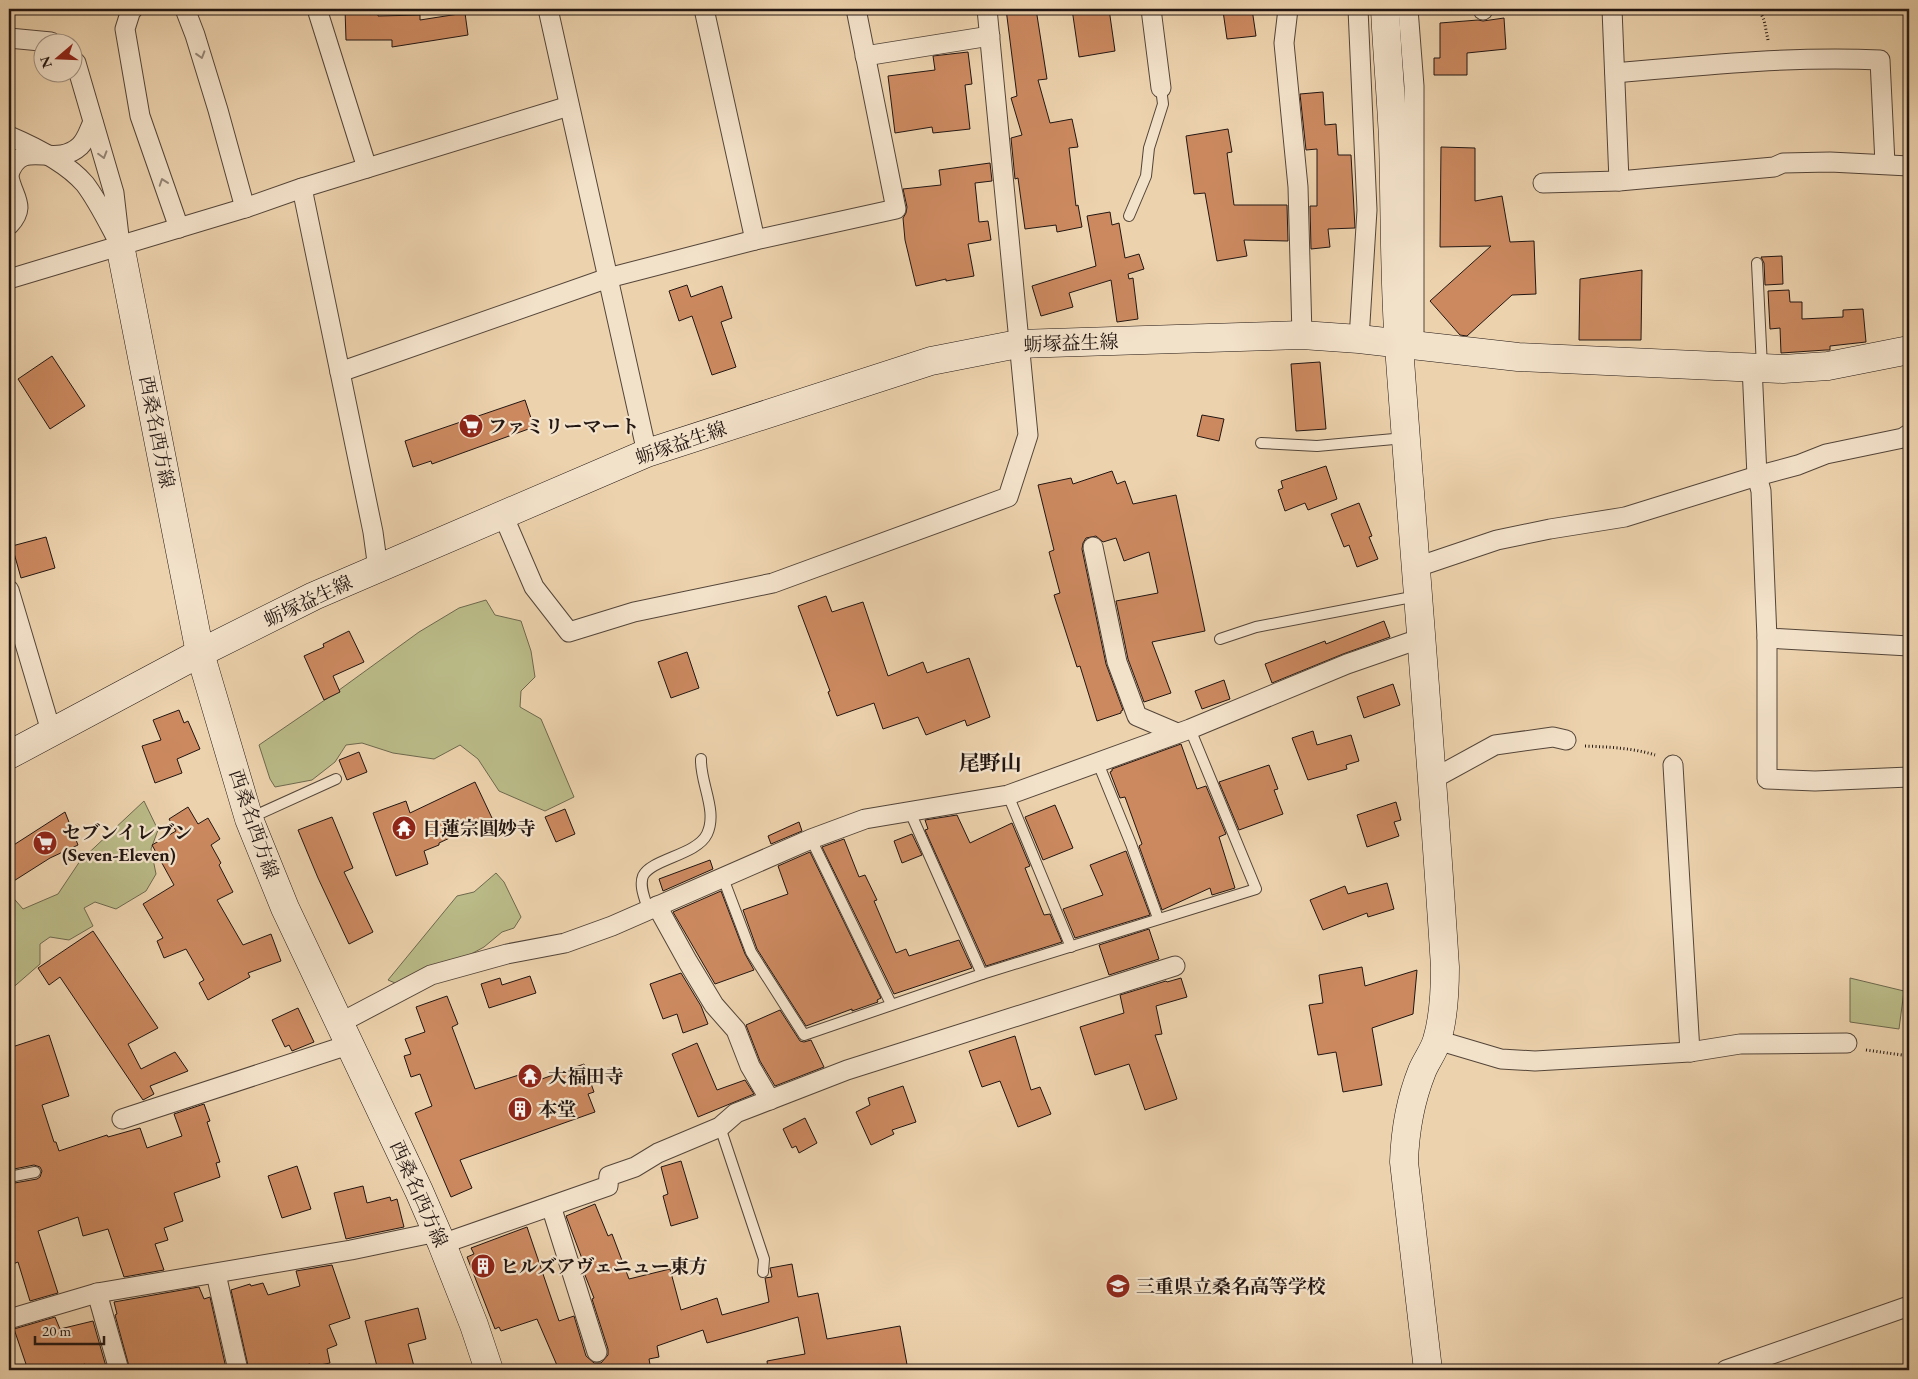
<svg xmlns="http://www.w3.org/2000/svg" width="1918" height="1379" font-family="'EB Garamond','Noto Serif JP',serif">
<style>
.green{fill:#babb88;stroke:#6e684d}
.building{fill:#cc8960;stroke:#221612}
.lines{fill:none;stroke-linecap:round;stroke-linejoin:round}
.lane-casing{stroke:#544539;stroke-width:12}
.street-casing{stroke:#544539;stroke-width:21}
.secondary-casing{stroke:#221612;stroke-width:29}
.path{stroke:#221612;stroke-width:3;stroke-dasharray:1 2.5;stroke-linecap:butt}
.lane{stroke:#f3e2ca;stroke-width:10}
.street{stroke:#f3e2ca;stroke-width:19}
.secondary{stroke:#f3e2ca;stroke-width:28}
.oneway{stroke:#958677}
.labels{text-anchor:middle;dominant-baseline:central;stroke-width:4.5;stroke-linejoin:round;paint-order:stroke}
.street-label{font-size:19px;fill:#221612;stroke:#f3e2ca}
.poi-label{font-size:19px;font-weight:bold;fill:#221612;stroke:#f3e2ca;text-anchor:start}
.quarter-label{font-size:21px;font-weight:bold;fill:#221612;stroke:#f3e2ca}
</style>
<rect width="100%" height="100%" fill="#ecd2ad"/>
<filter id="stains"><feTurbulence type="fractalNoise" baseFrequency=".004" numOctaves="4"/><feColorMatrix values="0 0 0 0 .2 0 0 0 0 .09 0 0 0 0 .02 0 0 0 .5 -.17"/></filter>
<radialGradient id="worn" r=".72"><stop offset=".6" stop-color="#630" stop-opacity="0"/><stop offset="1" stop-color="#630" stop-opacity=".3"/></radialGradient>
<g class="green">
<polygon points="486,600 495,615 521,621 531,651 535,677 521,691 520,707 541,719 574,797 545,811 499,791 478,759 460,745 434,759 393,753 362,743 346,745 335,762 312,780 275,787 270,779 259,745 335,693 419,632 459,608"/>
<polygon points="144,801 158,830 151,849 156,874 146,891 116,909 95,902 84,908 93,926 69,940 50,937 40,944 40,964 9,991 9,923 12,920 9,913 9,893 23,909 58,894 80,861"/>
<polygon points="496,873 504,882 521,917 514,928 502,932 484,947 460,960 395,983 388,980 457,896 474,892"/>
<polygon points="1850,978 1904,991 1899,1029 1850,1022"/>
</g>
<g class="building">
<polygon points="345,9 378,9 378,16 420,15 420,20 465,13 468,35 392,47 392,40 346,40"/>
<polygon points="1006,9 1036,9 1047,79 1038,80 1050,123 1072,119 1078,147 1069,148 1076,206 1078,205 1082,227 1057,232 1056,225 1025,229 1018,178 1015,179 1011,138 1022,135 1011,98 1017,96"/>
<polygon points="1072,9 1109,9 1115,51 1079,57"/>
<polygon points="1241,9 1252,9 1256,36 1227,39 1223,11"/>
<polygon points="1504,18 1506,49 1467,53 1467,75 1434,75 1434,58 1440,58 1440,23 1478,20 1483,21"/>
<polygon points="968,52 972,84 965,85 970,129 933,133 932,127 895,133 888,76 935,70 933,56"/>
<polygon points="1323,92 1325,125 1336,124 1338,155 1351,155 1355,228 1328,229 1330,247 1311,249 1310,206 1317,206 1317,149 1306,150 1300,94"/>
<polygon points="1228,129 1232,152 1227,153 1234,205 1287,205 1288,241 1244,240 1247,256 1217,261 1205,193 1194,194 1186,136"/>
<polygon points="1441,147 1475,148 1475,201 1502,196 1510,242 1534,241 1536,294 1512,295 1467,336 1460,335 1430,301 1491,246 1440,247"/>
<polygon points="990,163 992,181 975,183 979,222 988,221 991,240 968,244 974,276 946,281 946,279 916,286 905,240 903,218 906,213 907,207 903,189 941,185 939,170"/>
<polygon points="1110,212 1112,225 1119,223 1125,258 1139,254 1144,269 1128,274 1129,279 1133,278 1138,319 1117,322 1111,280 1069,293 1073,307 1041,316 1032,286 1096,266 1087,216"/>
<polygon points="1782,256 1783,284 1765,285 1764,263 1761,257"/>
<polygon points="1642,270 1641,340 1579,340 1580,279"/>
<polygon points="687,285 691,297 722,286 732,318 721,322 736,367 712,375 692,316 679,321 669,291"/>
<polygon points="1789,290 1790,302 1802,302 1802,319 1843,317 1843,310 1863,309 1866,342 1830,346 1830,350 1826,350 1781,353 1780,328 1770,329 1768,291"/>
<polygon points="52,356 85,406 50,429 18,379"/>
<polygon points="1320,362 1326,429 1296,431 1291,364"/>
<polygon points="525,400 534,427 432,464 431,461 413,467 405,441"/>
<polygon points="1202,415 1224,419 1219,441 1197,436"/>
<polygon points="1326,466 1337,499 1308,510 1305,503 1285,511 1278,490 1283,488 1281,481"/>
<polygon points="1112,471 1117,484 1125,481 1133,504 1176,495 1205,631 1152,642 1171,693 1144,702 1128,659 1116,601 1158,593 1149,552 1124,561 1116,538 1103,542 1096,536 1086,538 1083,543 1082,549 1106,664 1123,710 1121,711 1121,713 1097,721 1080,666 1077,667 1054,595 1060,593 1049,552 1054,550 1038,485 1071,478 1073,484"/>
<polygon points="1359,503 1372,536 1369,537 1378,559 1357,567 1349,545 1344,547 1331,514"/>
<polygon points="46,537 55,568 21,578 12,546"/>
<polygon points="826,596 832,612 863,602 888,676 923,662 927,673 969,658 990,717 967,726 965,720 926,735 918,717 883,729 874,703 837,716 828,692 830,691 798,606"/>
<polygon points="1384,621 1390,637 1343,654 1272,683 1265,664 1325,641 1326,644"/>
<polygon points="349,631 364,662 333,676 340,692 324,700 304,656 324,647 323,644"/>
<polygon points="687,652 699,688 671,698 658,662"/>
<polygon points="1224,680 1230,699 1202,709 1195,691"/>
<polygon points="1393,684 1400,705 1364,718 1357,697"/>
<polygon points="179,710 184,723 188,721 200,749 177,759 182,773 155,783 142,746 161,740 153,720"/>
<polygon points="1313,731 1317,745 1351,735 1359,761 1346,765 1347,769 1308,780 1292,738"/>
<polygon points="1181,744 1197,789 1206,786 1226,834 1219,837 1235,888 1212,895 1210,888 1162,910 1139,846 1142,844 1125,797 1120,798 1110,772 1112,771 1112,769"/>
<polygon points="359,752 367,772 347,780 339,760"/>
<polygon points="1269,765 1278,789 1274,790 1283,814 1239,830 1219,782"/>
<polygon points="475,782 492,818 439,843 439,845 424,851 428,864 396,876 373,813 406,801 410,813"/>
<polygon points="1396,802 1401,820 1394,822 1399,836 1367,847 1357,815"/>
<polygon points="1055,805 1073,848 1043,860 1025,817"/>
<polygon points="188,807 198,824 208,818 220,839 211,845 221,863 219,865 233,892 217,900 243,945 271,934 281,961 248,973 250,977 208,1000 199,983 204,980 186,949 164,958 157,941 163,938 143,904 174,885 152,845 176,831 169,819"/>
<polygon points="565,809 575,834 556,842 545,817"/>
<polygon points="65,812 78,845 50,858 9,884 9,848"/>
<polygon points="957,815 970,843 1012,823 1030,866 1025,868 1044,915 1050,914 1062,942 986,966 925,830 928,829 925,820"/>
<polygon points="332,817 353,868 344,872 373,932 349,944 318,878 298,830"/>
<polygon points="799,822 802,831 771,844 768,836"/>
<polygon points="912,834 922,855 902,863 894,841"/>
<polygon points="844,839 859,877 865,875 877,900 874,901 896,953 906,949 909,956 959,940 972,968 894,994 822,847"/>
<polygon points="1126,851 1150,915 1075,938 1063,909 1103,895 1090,865"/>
<polygon points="810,852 881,998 877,1000 878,1002 852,1011 852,1009 806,1026 757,949 743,910 788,894 778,866"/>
<polygon points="710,860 713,869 663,891 659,879"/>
<polygon points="1387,883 1394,909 1368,917 1367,913 1323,930 1310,900 1345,886 1348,894"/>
<polygon points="721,891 745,954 754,970 715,984 673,912"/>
<polygon points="1149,929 1159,959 1109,975 1099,945"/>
<polygon points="93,931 158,1028 128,1044 141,1069 175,1052 188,1071 150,1086 154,1094 143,1100 60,977 49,985 38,968"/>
<polygon points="1362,967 1365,986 1417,970 1413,1014 1372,1028 1382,1085 1343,1092 1336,1052 1318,1055 1309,1005 1323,1003 1319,975"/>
<polygon points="681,973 701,1006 708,1024 683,1033 677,1014 663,1019 650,984"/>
<polygon points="530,976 536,993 489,1008 481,984 500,978 502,985"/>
<polygon points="1181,978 1187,997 1156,1006 1162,1034 1155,1035 1177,1099 1145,1110 1129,1064 1095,1075 1080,1027 1124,1013 1120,995 1166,981 1167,982"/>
<polygon points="447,996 458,1024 452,1027 475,1089 522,1074 525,1085 584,1064 594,1092 588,1094 595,1112 460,1160 472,1188 451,1197 415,1113 432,1106 420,1074 411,1077 404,1056 411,1054 405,1039 425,1032 416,1007"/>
<polygon points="298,1008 314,1042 292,1051 289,1045 285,1047 272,1020"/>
<polygon points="780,1010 800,1041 804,1042 811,1040 824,1067 775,1086 760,1061 746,1025"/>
<polygon points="49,1035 69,1096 42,1105 54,1142 56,1142 59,1151 107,1135 108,1137 140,1128 147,1148 182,1136 174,1114 204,1104 210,1121 207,1122 220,1162 216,1163 220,1177 174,1193 183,1221 164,1228 168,1240 155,1244 164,1270 124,1277 108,1229 83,1236 78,1217 38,1231 58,1293 30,1301 18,1262 13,1264 9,1249 9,1184 37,1179 40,1177 42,1171 40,1167 34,1165 9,1170 9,1048"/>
<polygon points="1015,1036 1031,1090 1040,1087 1051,1114 1018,1127 1000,1081 982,1087 969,1051"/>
<polygon points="697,1043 717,1090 745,1080 754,1094 698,1117 672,1054"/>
<polygon points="903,1086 916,1122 892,1130 894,1134 871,1145 856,1112 870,1105 868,1098"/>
<polygon points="805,1118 817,1143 799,1153 796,1146 792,1148 783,1129"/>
<polygon points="681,1161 698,1218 671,1226 663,1196 668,1194 661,1167"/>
<polygon points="297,1166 311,1209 282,1218 268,1176"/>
<polygon points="363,1186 367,1203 390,1197 391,1201 397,1199 404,1227 346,1239 334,1193"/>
<polygon points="595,1204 608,1236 612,1234 629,1279 670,1269 681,1310 717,1298 722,1315 769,1302 765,1278 772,1277 770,1268 792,1264 798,1297 818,1293 827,1339 900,1326 908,1370 768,1370 767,1361 805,1354 798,1317 707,1343 703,1330 657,1346 659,1357 649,1359 651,1370 559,1370 537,1319 501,1331 499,1327 495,1329 467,1257 474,1254 471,1248 527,1227 559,1321 574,1316 586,1356 594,1363 601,1363 608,1355 608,1349 592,1299 594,1298 581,1265 584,1264 566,1216"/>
<polygon points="332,1265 350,1318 329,1325 337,1345 327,1349 330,1363 310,1367 310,1364 278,1370 249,1370 231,1290 250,1284 251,1286 263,1283 268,1295 300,1286 296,1271"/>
<polygon points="199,1287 204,1299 210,1297 226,1368 216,1370 130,1370 115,1315 117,1314 114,1302"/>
<polygon points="418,1308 426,1339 408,1344 415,1370 378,1370 365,1321"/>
<polygon points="55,1317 60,1329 93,1321 107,1370 86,1370 85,1364 64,1370 28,1370 14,1329"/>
</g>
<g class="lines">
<defs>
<g id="lane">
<polyline points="1129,216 1146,176 1149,148 1163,104 1161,88"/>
<polyline points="1757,263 1762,367"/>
<polyline points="1261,443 1317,446 1405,438"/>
<polyline points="1220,639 1256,627 1417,596"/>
<polyline points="1098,763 1131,844 1158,918"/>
<polyline points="1008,795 1071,947"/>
<polyline points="910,812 982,974"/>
<polyline points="250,818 336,779"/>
<polyline points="811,839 891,1004"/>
<polyline points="723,878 751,952 804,1035 982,974 1256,889 1190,729"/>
<path d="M 648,909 C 645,899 639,886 643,876 C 651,859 697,855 707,834 C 718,811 700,783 701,759"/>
<polyline points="720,1127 764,1259 763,1272"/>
<polyline points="9,1177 35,1172"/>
</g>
<g id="street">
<polyline points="133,9 131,10 125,29 140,116 179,228"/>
<polyline points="185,9 195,35 218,110 245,208"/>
<polyline points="317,9 367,168"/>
<polyline points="548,9 647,453"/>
<polyline points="704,9 755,240"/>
<polyline points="1151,9 1161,88"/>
<polyline points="1288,9 1284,43 1298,187 1302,335"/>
<polyline points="1358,9 1367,210 1359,339"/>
<polyline points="1408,9 1414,86 1414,345"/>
<polyline points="1483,9 1483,10"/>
<polyline points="1612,9 1619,181"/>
<polyline points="9,38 51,42"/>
<polyline points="865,56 990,36"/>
<polyline points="72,59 76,63 114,193 120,245"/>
<path d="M 1615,73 C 1703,65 1791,56 1880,60 L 1885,164"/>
<path d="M 9,136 C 35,147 66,162 85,184 C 97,200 106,218 115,235"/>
<path d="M 9,174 C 22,136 54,170 80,146 C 87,139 89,130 93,122"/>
<path d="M 9,177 C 13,198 27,206 9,225"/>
<polyline points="1543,183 1619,181 1774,167 1783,163 1830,162 1909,166"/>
<polyline points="302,188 373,532 378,569"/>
<polyline points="9,279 245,208 302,188 569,106"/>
<polyline points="1752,366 1757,476 1761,491 1767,638 1767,779 1815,781 1909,777"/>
<polyline points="340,372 608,278 755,240 896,209 856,9"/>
<polyline points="503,515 534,587 569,632 634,612 773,583 1008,497 1028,435 987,9"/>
<polyline points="1093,547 1117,662 1137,716 1177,733"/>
<polyline points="1414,568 1497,540 1550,529 1625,517 1757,476 1798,465 1826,454 1903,438 1909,434"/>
<polyline points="9,590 51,731"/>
<polyline points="1767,638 1909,646"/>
<polyline points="1673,765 1690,1052"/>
<polyline points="1433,779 1495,745 1553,737 1566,740"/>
<polyline points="657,906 688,962 714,1005 736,1030 750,1066 770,1100"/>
<polyline points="338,1024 431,975 507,954 565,943 612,926 811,839 865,819 1008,795 1190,729 1347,664 1422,638"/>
<polyline points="1437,1040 1501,1059 1535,1061 1690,1052 1740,1044 1847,1043"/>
<polyline points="122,1119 348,1045"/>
<polyline points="551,1206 597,1352"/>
<polyline points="442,1244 608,1186 609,1176 635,1167 658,1153 720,1127 736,1113 847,1070 1175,966"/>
<polyline points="216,1274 238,1370"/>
<polyline points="97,1293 119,1370"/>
<polyline points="9,1319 97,1293 351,1250 437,1232"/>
<polyline points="1726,1370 1909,1306"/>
</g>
<g id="secondary">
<path d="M 1385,9 C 1387,52 1391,95 1393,139 C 1395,208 1394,277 1399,346 C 1414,553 1432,760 1445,967 C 1445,988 1443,1020 1437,1040 C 1434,1051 1426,1061 1422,1071 C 1410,1101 1405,1131 1404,1162 L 1428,1370"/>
<polyline points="120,245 200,653 249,819 285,908 419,1191 442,1244 474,1325 489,1370"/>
<polyline points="9,755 200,653 314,596 647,453 931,361 1018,344 1302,335 1359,339 1518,357 1783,369 1828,366 1909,350"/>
</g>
</defs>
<use href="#lane" class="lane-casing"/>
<use href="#street" class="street-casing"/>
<use href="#secondary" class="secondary-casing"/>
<g class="path">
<polyline points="1759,9 1764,20 1768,40"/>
<path d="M 1585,746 C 1609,747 1633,748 1655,755"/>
<polyline points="1866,1050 1909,1056"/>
</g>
<use href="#lane" class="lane"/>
<use href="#street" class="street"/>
<use href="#secondary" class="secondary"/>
</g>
<defs><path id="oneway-chevron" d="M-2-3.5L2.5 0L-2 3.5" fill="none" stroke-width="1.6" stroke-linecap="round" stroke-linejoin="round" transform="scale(1.25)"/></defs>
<g class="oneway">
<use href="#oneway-chevron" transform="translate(201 55) rotate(73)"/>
<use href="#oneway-chevron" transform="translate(103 155) rotate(74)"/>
<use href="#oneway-chevron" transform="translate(163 182) rotate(-109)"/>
</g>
<defs>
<symbol id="supermarket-disc" viewBox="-11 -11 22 22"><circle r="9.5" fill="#8f2418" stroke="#f3e2ca"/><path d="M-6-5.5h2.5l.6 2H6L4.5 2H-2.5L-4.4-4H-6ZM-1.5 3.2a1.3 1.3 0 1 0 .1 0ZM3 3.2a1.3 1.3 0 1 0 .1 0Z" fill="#fff"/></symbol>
<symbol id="temple-disc" viewBox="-11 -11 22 22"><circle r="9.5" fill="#8f2418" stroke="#f3e2ca"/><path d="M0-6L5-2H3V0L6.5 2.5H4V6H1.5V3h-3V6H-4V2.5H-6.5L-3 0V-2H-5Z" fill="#fff"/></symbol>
<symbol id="building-disc" viewBox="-11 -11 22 22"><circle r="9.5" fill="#8f2418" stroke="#f3e2ca"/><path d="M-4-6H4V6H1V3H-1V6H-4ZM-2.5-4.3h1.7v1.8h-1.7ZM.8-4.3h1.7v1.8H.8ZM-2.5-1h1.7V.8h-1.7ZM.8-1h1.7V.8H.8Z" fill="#fff"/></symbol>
<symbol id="school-disc" viewBox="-11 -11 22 22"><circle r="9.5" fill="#8f2418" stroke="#f3e2ca"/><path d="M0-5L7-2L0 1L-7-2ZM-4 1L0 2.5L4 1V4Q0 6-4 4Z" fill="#fff"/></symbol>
</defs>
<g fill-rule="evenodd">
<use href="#supermarket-disc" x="457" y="412" width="28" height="28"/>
<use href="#temple-disc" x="390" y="814" width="28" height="28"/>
<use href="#supermarket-disc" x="31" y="829" width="28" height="28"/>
<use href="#temple-disc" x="516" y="1062" width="28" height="28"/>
<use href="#building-disc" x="506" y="1095" width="28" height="28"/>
<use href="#building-disc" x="469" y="1252" width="28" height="28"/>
<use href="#school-disc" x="1104" y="1272" width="28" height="28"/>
</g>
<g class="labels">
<g class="street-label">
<text transform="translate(1071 343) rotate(-2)">蛎塚益生線</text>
<text transform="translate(157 432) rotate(79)">西桑名西方線</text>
<text transform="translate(681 443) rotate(-19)">蛎塚益生線</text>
<text transform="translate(308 601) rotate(-25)">蛎塚益生線</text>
<text transform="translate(254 824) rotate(71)">西桑名西方線</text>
<text transform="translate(419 1194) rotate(66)">西桑名西方線</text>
</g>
<g class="poi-label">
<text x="488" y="426">ファミリーマート</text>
<text x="422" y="828">日蓮宗圓妙寺</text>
<text x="62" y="832">セブンイレブン<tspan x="62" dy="22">(Seven-Eleven)</tspan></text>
<text x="548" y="1076">大福田寺</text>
<text x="538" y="1109">本堂</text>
<text x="500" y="1266">ヒルズアヴェニュー東方</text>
<text x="1136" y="1286">三重県立桑名高等学校</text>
</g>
<g class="quarter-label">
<text x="990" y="762">尾野山</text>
</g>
</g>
<rect width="1918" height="1379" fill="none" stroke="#ecd2ad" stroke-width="30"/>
<rect x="10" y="10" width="1898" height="1359" fill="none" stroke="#221612" stroke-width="2.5"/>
<rect x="15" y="15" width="1888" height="1349" fill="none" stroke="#221612"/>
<g transform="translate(58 58) rotate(251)"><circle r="24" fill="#f3e2ca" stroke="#9f9080"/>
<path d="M0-4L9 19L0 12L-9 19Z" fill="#8f2418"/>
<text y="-8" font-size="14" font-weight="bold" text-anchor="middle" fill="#221612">N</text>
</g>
<path d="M35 1336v8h69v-8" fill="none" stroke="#221612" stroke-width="2.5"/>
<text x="42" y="1336" font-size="15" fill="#221612" stroke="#f3e2ca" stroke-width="4" paint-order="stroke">20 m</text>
<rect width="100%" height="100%" filter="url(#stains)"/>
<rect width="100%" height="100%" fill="url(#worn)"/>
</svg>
